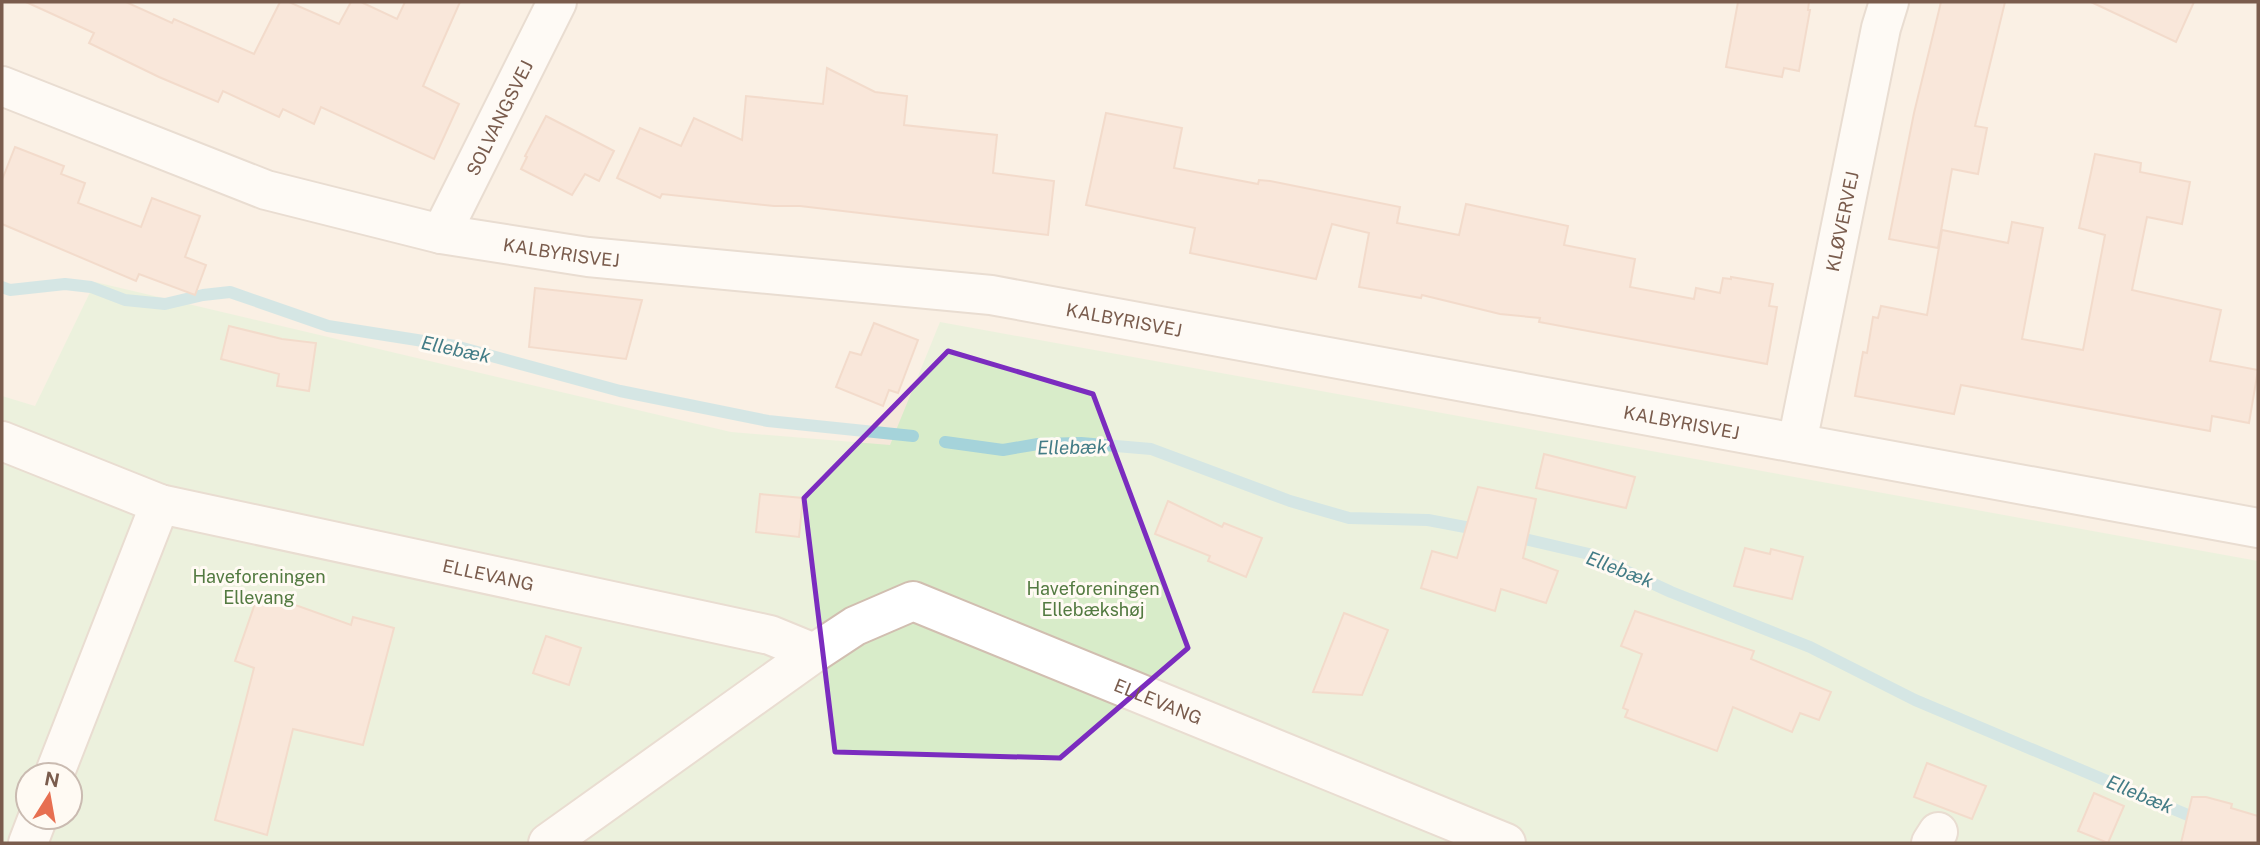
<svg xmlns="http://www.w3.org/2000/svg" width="2260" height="845" font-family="'Public Sans',sans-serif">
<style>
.residential{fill:#f5e8da;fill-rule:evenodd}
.green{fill:#d8ecc9;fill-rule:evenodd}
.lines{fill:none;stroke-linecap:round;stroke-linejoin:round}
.stream{stroke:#a5d3da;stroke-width:12}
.building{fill:#f3d5c3;stroke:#e6bba3;stroke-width:2}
.minor-casing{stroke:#d1beb0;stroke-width:42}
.minor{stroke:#fff;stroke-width:38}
.marked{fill:none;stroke:#7b2cbf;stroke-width:5;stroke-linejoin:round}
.labels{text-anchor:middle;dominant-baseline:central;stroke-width:6;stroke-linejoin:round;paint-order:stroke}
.street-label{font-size:18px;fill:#7a5c4d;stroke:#fffaf3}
.park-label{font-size:18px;fill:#537a41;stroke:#fffaf3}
.water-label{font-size:19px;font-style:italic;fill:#437c86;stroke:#fffaf3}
</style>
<rect width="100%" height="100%" fill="#fdf6ec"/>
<path class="residential" d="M 2,2 L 2258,2 L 2258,843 L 2,843 ZM 28,775 L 70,775 L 70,817 L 28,817 Z"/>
<path class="green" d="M 95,282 L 731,432 L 890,445 L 940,322 L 2258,561 L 2258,843 L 2,843 L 2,396 L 35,406 ZM 28,775 L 70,775 L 70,817 L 28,817 Z"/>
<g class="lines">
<g class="stream">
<polyline points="2,287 10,290 65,284 91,287 125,300 165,304 203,295 230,292 328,326 455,346 620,391 768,421 913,436"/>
<polyline points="945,442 1003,450 1038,444 1081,443 1151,449 1290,501 1349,518 1428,520 1481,530"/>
<polyline points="1512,536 1589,554 1671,592 1810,647 1915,700 2202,821"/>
</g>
</g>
<g class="building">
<polygon points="26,2 126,2 172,23 174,19 254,54 280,2 289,2 339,24 351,2 361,2 397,19 405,2 460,2 423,86 459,104 434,159 321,107 314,124 283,109 279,117 223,91 218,102 159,77 89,43 94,33"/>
<polygon points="1738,2 1809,2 1808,10 1810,10 1799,71 1784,68 1782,77 1726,67"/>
<polygon points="1941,2 2005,2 1975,126 1987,128 1978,174 1952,169 1938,248 1889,239 1914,113"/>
<polygon points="2091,2 2194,2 2176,42"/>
<polygon points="827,68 875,92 907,96 904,125 997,135 993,173 1054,181 1048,235 800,206 774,206 662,194 660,198 617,178 640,128 681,146 694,118 742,140 746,96 823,104"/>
<polygon points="1106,113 1182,128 1174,168 1258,184 1259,180 1270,181 1400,207 1397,223 1459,235 1466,204 1568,226 1564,245 1635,259 1630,287 1694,299 1696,288 1720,293 1723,278 1731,279 1731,277 1773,284 1769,306 1777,307 1767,364 1539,322 1540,318 1500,314 1422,295 1421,298 1359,287 1369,233 1332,224 1316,279 1190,253 1195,228 1086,205"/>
<polygon points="546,116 614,151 599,181 585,174 572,195 521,169 527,157 525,156"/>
<polygon points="15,147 64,166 61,174 85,183 78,203 141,227 152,198 200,216 185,257 206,265 195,295 139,274 136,281 2,224 2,180"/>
<polygon points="2095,154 2141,163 2140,172 2190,182 2182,224 2147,217 2132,290 2221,310 2210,361 2258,370 2249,423 2212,416 2210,431 1961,385 1954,414 1855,396 1863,352 1867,353 1873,317 1878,318 1881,306 1927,315 1942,230 2008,243 2012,222 2043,228 2022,339 2083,350 2105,235 2079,228"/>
<polygon points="535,288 642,300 626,359 529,347"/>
<polygon points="874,323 918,340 898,393 889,390 883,406 836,387 850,352 861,355"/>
<polygon points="229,326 282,339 316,343 309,391 277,386 279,374 221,359"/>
<polygon points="1544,454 1635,477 1626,508 1536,488"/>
<polygon points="1478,487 1536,499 1523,558 1558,571 1546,603 1501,589 1495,611 1421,588 1432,551 1457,558"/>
<polygon points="760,494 803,498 799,537 756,532"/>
<polygon points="1168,501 1222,527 1224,523 1262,538 1246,577 1208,561 1210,556 1155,534"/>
<polygon points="1745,548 1770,554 1771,549 1803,557 1792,599 1734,586"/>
<polygon points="259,592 351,625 353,617 394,628 363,745 293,729 267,835 215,820 254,668 235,661"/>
<polygon points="1635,611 1754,651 1751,659 1831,692 1819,720 1800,713 1792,732 1733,707 1717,751 1625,717 1628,710 1623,708 1642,654 1621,646"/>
<polygon points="1344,613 1388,630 1362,695 1313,692"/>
<polygon points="546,636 581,648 569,685 533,673"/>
<polygon points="1927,763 1986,786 1972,819 1914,797"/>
<polygon points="2094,793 2124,806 2108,843 2078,831"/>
<polygon points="2192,797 2206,797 2232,804 2231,808 2258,816 2258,843 2181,843"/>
</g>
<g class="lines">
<defs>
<g id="minor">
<path id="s1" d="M 2,86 L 266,190 L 441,234 L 588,257 L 991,295 L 2258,528"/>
<path id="s2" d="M 441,234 L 557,2"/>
<path id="s3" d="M 2,441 L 160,504 L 770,635 L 814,653"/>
<path id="s4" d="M 1797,443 L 1881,28 L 1889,2"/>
<polyline points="54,775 160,504"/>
<polyline points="28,843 38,817"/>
<path id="s5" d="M 548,843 L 814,653 L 855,626 L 913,601 L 1506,843"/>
<polyline points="1931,843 1938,832"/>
</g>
</defs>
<use href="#minor" class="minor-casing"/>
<use href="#minor" class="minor"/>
</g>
<path d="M0 0H2260V845H0ZM 948,351 L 1093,394 L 1188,648 L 1060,758 L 835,752 L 804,498 Z" fill="#fdf6ec" fill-opacity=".55" fill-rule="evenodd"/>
<path class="marked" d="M 948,351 L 1093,394 L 1188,648 L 1060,758 L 835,752 L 804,498 Z"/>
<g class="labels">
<g class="street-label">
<text stroke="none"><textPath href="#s2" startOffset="130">SOLVANGSVEJ</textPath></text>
<text stroke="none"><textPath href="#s4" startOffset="226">KLØVERVEJ</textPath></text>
<text stroke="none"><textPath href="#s1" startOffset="586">KALBYRISVEJ</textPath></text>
<text stroke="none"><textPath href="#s1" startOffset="1153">KALBYRISVEJ</textPath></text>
<text stroke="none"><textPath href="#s1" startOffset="1720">KALBYRISVEJ</textPath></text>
<text stroke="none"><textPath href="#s3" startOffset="506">ELLEVANG</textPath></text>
<text stroke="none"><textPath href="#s5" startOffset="704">ELLEVANG</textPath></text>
</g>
<g class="park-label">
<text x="259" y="576">Haveforeningen<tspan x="259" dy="21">Ellevang</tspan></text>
<text x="1093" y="588">Haveforeningen<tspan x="1093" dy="21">Ellebækshøj</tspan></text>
</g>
<g class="water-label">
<text transform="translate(456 349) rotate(12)">Ellebæk</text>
<text transform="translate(1072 447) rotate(-1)">Ellebæk</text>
<text transform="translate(1620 569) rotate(21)">Ellebæk</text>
<text transform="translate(2140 794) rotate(23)">Ellebæk</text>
</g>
</g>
<rect width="2260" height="845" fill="none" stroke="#7a5c4d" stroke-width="7"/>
<g transform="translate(49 796) rotate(11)"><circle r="33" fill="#fffaf3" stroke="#cabbb1" stroke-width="2"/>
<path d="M0-5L12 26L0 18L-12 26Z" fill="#e76f51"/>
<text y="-10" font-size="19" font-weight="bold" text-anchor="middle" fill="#7a5c4d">N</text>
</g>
</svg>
